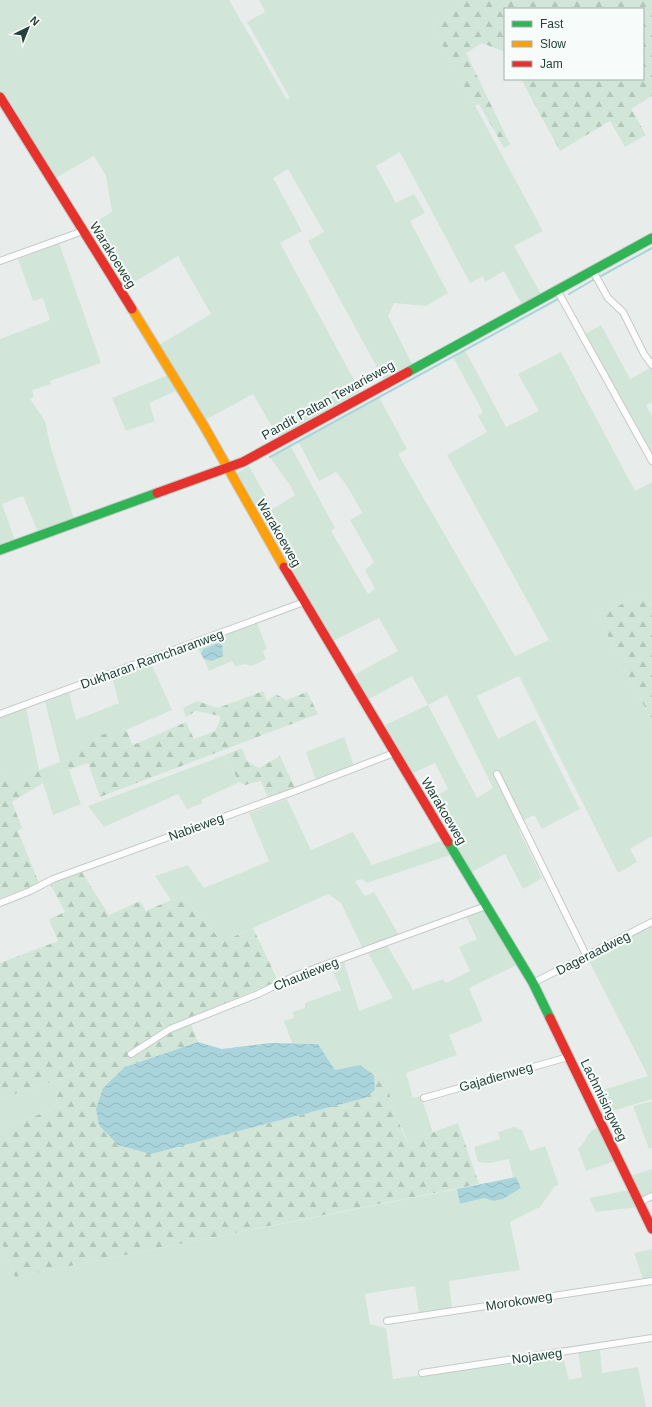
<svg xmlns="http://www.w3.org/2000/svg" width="652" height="1407" font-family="Arial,sans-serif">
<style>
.grass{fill:#d1e6d8;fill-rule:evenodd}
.forest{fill:url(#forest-firs)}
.water{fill:url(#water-waves)}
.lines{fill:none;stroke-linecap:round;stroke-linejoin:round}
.stream{stroke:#a9d4db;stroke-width:2}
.street-casing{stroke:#c5cac8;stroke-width:8}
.fast-casing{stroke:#c3cbc8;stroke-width:11}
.slow-casing{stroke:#c3cbc8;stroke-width:11}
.jam-casing{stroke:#c3cbc8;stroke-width:11}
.street{stroke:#fcfcfc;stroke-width:6}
.fast{stroke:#30b455;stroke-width:9}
.slow{stroke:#ff9f0a;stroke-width:9}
.jam{stroke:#e5322d;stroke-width:9}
.labels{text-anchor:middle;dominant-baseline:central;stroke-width:4;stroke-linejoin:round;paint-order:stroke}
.street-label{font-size:13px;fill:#24423a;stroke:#f7fbf9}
</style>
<defs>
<pattern id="forest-firs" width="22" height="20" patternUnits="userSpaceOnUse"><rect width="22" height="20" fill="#d1e6d8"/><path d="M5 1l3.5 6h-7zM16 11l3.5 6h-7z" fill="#b3c6ba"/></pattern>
<pattern id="water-waves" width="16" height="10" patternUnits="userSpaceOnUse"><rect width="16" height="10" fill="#a9d4db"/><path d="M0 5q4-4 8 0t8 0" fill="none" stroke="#91b7bd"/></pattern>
</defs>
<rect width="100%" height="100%" fill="#e8edeb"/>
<g class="grass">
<polygon points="0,0 229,0 287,100 290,98 247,22 265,12 259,0 459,0 453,13 432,26 543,231 514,246 541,294 522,305 504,271 485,282 483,276 470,283 400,152 376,166 396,203 414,194 425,213 410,221 448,293 426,306 394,303 388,316 412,364 384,380 308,241 324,232 288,169 273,178 302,231 280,243 360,391 278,437 253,394 203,421 157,346 211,314 178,256 124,288 86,228 112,212 106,176 94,156 54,179 0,91"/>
<polygon points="59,243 101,363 50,381 51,384 32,390 34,397 30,399 45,421 50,445 74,519 38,532 23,496 2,504 15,540 0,545 0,339 50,320 43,298 33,301 18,259"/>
<polygon points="601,325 630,379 650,368 652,370 652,402 646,405 652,416 652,454 594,350 583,335"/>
<path d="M 465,350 L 506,427 L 539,411 L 518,374 L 561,352 L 635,491 L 652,482 L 652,608 L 644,593 L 598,616 L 652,721 L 652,836 L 630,849 L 637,862 L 618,873 L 519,676 L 477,696 L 498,739 L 535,720 L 580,809 L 542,829 L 534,815 L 524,820 L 526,824 L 518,828 L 542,878 L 523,889 L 505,854 L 470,873 L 427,802 L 448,789 L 435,763 L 411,774 L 383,726 L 428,705 L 412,676 L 367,700 L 352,676 L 398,651 L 379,618 L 331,642 L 236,474 L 249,466 L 273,509 L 295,495 L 290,485 L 270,457 L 290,445 L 335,528 L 331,531 L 368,594 L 375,589 L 365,570 L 374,562 L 350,520 L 362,513 C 355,498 347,485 336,472 L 319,481 L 298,441 L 379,397 L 407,449 L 398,454 L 515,656 L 549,640 L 447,455 L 487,432 L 478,416 L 483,412 L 453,357 ZM 447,695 L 493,788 L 477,798 L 428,705 Z"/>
<polygon points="168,375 178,390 149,403 155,421 126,431 112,398"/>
<polygon points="257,623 267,649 263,651 266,659 252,666 244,664 236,667 232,661 209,671 204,659 212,661 203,649 201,654 196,646"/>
<polygon points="151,663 172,710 126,730 125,728 73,759 61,762 63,772 69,770 81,804 53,815 39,770 8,784 0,767 0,717 26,707 39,770 60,762 45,702 69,693 76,720 119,703 112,678"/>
<polygon points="344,737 354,766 316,780 306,752"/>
<polygon points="225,755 239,782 201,800 203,803 187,809 178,794 104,827 88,806"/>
<polygon points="287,799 311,850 353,832 372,865 441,841 450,855 367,883 362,879 355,881 365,896 374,892 399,935 363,949 341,903 328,894 222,942 184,897 171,900 155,876 188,865 204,888 269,861 249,813"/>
<polygon points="484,909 517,965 469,988 483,1021 449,1035 457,1055 406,1073 413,1098 421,1096 433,1132 408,1142 394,1110 383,1072 374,1075 360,1065 335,1070 318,1044 292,1043 284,1021 294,1018 293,1012 305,1008 305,1003 341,990 331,967 344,962 359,1011 393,998 368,953 387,945 413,990 443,979 446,983 470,971 459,947 477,939 466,916"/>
<polygon points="652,926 652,1099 603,1114 593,1093 648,1076 588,959"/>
<polygon points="79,1073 58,1091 55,1108 0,1130 0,1099"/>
<polygon points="652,1101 652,1148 649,1149 633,1106"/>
<polygon points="514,1127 522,1130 530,1151 545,1146 559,1185 555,1186 540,1207 510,1222 520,1270 449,1281 452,1309 419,1314 415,1286 365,1294 370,1324 386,1328 393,1379 563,1356 569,1380 582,1377 578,1352 600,1350 602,1373 638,1367 646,1407 0,1407 0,1243 2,1243 15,1277 457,1189 460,1204 484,1198 494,1201 503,1199 521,1188 516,1177 513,1177 509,1159 490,1163 478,1162 474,1147 500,1139 498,1132"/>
<path d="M 599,1127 L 615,1161 L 586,1171 L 578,1149 C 587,1142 585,1132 599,1127 Z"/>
<polygon points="652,1169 652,1194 641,1199 631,1176"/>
<polygon points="630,1190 638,1207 596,1212 589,1198"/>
<polygon points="652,1249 652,1278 643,1279 634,1253"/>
</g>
<g class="forest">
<polygon points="459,0 652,0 652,96 631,109 646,135 625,147 610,121 560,151 521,79 643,79 643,9 505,9 505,52 482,43 466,53 510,144 504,148 479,104 475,106 432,26 453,13"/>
<polygon points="644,593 652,608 652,721 598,616"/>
<polygon points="263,691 267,701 276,694 286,700 307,692 318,714 100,797 88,763 63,772 60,762 73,759 77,742 125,728 133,745 186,722 194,739 215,731 220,720 220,716 196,711 186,717 183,708 197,701 218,708"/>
<polygon points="242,748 247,761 259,768 280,756 295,788 268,798 261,781 245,785 239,782 225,755"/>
<polygon points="0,767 8,783 39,770 43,783 12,802 22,828 18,831 39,883 0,898"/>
<polygon points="81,871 109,915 140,901 146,911 171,900 184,897 222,942 253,928 278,981 168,1026 128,1053 171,1031 191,1024 198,1042 125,1067 151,1154 365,1098 375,1090 374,1075 383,1072 394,1110 407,1142 458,1123 479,1184 15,1277 2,1243 0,1243 0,1130 55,1108 58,1091 78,1073 0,1099 0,963 58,941 49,919 65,912 50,884"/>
</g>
<g class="water">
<polygon points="219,643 222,644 223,656 212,661 204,659 201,654 203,649"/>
<polygon points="198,1042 222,1049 270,1043 318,1044 335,1070 360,1065 374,1075 375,1090 365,1098 151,1154 118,1145 99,1125 96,1109 103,1088 125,1067"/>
<polygon points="516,1177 521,1188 503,1199 494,1201 484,1198 460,1204 457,1189"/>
</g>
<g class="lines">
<g class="stream">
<polyline points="601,276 652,248"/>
<polyline points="569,294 593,280"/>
<polyline points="270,457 558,299"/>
</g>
<defs>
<g id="street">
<polyline points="0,261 83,231"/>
<polyline points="593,271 608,298 623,312 644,354 652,365"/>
<polyline points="557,290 652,461"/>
<polyline points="0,714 304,602"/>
<polyline points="497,774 587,957"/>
<polyline points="0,903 30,891 53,879 298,790 394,753"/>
<polyline points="533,983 652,922"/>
<polyline points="131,1054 170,1029 258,994 297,975 486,906"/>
<polyline points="424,1098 568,1057"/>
<polyline points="640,1202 652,1196"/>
<polyline points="387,1321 652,1281"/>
<polyline points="422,1373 652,1338"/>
</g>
<g id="fast">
<polyline points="408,372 652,238"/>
<polyline points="0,550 157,493"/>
<polyline points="448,842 533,983 550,1018"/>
</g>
<polyline id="slow" points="132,309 204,426 284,567"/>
<g id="jam">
<polyline points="0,97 132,309"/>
<polyline points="157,493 243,462 408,372"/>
<polyline points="284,567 448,842"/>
<polyline points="550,1018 652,1229"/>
</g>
</defs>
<use href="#street" class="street-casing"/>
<use href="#fast" class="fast-casing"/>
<use href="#slow" class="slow-casing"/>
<use href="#jam" class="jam-casing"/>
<use href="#street" class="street"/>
<use href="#fast" class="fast"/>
<use href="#slow" class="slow"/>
<use href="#jam" class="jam"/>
</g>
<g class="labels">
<g class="street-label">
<text transform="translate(113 255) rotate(58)">Warakoeweg</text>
<text transform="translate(328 400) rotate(-29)">Pandit Paltan Tewarieweg</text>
<text transform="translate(279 533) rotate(60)">Warakoeweg</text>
<text transform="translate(152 659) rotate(-20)">Dukharan Ramcharanweg</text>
<text transform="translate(444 811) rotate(59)">Warakoeweg</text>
<text transform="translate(196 827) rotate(-20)">Nabieweg</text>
<text transform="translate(593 953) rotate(-27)">Dageraadweg</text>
<text transform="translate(306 974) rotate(-22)">Chautieweg</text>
<text transform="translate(496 1077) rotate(-16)">Gajadienweg</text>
<text transform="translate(604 1100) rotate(64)">Lachmisingweg</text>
<text transform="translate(519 1301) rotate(-9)">Morokoweg</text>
<text transform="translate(537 1356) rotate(-8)">Nojaweg</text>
</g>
</g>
<rect x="504" y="8" width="140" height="72" fill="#f7fbf9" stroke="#a3b1ad"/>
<rect x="512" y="21" width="20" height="6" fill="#30b455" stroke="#a3b1ad"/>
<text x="540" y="28" font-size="12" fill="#24423a">Fast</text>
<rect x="512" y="41" width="20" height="6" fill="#ff9f0a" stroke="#a3b1ad"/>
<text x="540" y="48" font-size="12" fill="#24423a">Slow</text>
<rect x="512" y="61" width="20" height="6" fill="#e5322d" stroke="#a3b1ad"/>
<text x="540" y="68" font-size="12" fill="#24423a">Jam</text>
<g transform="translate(28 28) rotate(43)" stroke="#f7fbf9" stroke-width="3" paint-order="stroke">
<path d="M0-3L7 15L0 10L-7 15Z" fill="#24423a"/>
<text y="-6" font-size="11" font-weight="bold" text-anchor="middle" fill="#24423a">N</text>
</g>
</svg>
